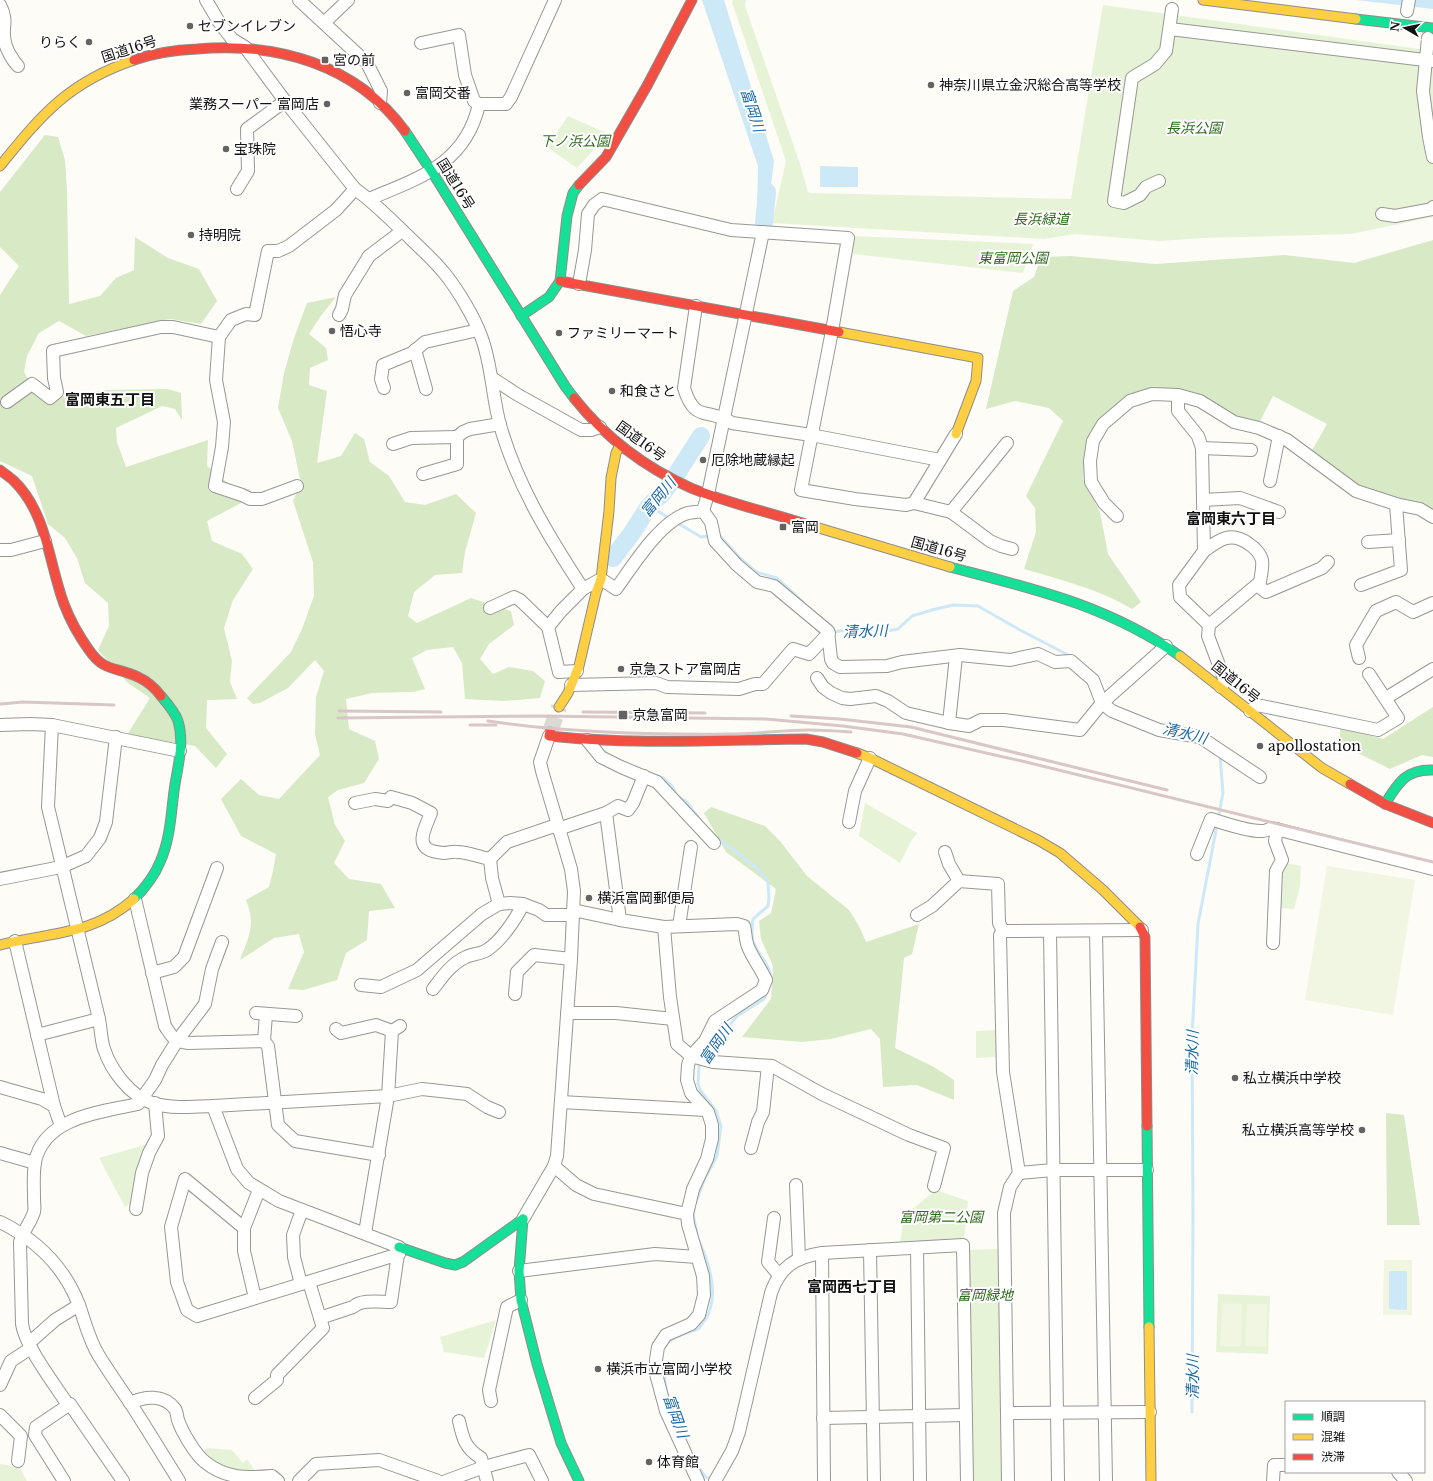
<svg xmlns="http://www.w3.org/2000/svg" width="1433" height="1481" font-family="'Libre Baskerville','Noto Sans JP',serif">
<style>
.green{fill:#e7f3d7}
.forest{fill:#d8eac5}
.pitch{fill:#f0f6e1}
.water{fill:#cde8f7}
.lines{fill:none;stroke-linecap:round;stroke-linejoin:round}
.stream{stroke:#cde8f7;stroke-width:3}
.river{stroke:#cde8f7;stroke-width:18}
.secondary-tunnel{stroke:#dad9d4;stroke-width:16;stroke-dasharray:16 8;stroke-linecap:butt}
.street-casing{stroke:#979795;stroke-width:14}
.fast-casing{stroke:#8e8d8b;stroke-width:11}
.slow-casing{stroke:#8e8d8b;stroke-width:11}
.jam-casing{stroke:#8e8d8b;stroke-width:11}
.street{stroke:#fffffe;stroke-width:12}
.fast{stroke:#16e098;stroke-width:9}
.slow{stroke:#ffcf43;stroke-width:9}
.jam{stroke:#f24e42;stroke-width:9}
.rail{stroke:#d9c6c7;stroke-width:3}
.poi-dot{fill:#646362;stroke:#fff;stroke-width:1.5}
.labels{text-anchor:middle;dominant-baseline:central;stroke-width:4;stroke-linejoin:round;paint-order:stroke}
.poi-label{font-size:14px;fill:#111;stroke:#fff;text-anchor:start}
.street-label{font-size:14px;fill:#111;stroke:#fff}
.park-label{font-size:14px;font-style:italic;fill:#2f6b1f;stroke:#fff}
.water-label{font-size:15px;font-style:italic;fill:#1768a6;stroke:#fff}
.neighbourhood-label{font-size:15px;font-weight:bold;fill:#111;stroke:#fff}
</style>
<rect width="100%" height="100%" fill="#fdfcf7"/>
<g class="green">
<polygon points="733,0 746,0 745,6 800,164 808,192 810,193 1071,199 1103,5 1433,51 1433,217 1351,234 1203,238 1159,241 1075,234 1044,239 772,223 786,161 732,2"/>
<polygon points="568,116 606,133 601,142 577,168 547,147"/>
<polygon points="854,236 1033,244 1023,273 853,254"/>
<polygon points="865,803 917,833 910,843 900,863 859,836"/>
<polygon points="1286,863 1301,866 1300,887 1294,909 1278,908 1280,874"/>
<polygon points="996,1030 996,1057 976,1058 976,1031"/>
<polygon points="148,1144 133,1202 125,1207 99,1158"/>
<polygon points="936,1190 968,1201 964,1241 900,1244 904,1216"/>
<polygon points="1000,1249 1004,1481 972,1481 967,1250"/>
<polygon points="1218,1294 1270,1296 1268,1354 1216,1352"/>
<polygon points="496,1320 484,1358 444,1352 440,1337"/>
<polygon points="207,1448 232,1450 243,1463 247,1459 258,1475 239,1474 220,1466 202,1453"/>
<polygon points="0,1464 19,1467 27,1481 0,1481"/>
</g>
<g class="forest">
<polygon points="45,135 58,137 65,160 67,191 69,304 100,296 116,278 134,270 135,237 168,258 199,269 217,301 201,324 170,319 86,336 59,321 39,333 27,356 24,372 36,393 59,397 105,390 168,389 181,393 182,420 175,409 162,406 116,428 117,442 126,467 208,440 207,466 229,484 251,490 243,502 207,521 212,541 242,554 253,569 233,600 224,628 232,661 230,682 237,699 207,700 206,728 227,754 216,768 195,746 127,735 150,698 128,683 98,650 109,626 108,603 85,583 77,558 65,538 48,524 32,476 0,461 0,295 19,266 0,247 0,192"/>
<path d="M 1433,240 L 1433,512 L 1357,488 L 1311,452 L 1327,424 L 1273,396 L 1258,425 L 1235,420 L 1201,399 L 1152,392 L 1100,423 L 1085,461 L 1083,479 L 1100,512 L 1108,554 L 1141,602 L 1132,609 C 1099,589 1061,580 1024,569 L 1036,532 L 1035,508 L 1026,496 L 1063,421 L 1049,408 L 1015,401 L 986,409 L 1013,291 L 1034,277 L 1041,257 L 1071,256 L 1155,264 L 1285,255 L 1354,263 Z"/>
<path d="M 336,297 L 320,317 L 309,334 L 326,348 L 328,360 L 310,368 L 309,385 L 327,391 L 317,463 L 341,456 L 355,433 L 364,439 L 370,462 L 389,476 L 405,502 L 425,505 L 456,494 L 476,513 L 465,552 L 462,573 L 435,575 L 414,592 L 408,616 L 417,623 L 471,598 L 511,611 L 514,625 L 489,644 L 480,659 L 493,674 L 509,667 L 533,671 L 545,681 L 540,698 L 504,701 L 465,699 L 462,663 L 453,647 L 427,650 L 412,658 L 425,689 L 413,692 L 372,693 L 346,699 L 349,729 L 375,741 L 379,759 L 364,783 L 338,790 L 328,797 L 335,825 L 345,841 L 334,863 L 349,879 L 381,884 L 395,908 L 369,911 L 367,940 L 346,953 L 337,980 L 304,990 L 288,989 L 304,952 L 299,934 L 274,938 L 240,960 C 249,936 256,925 246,900 L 269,887 L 273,871 L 276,854 L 241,836 L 221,799 L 241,779 L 259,795 L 279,799 L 320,755 L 315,734 L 316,697 L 324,671 L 315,660 L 288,688 L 260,703 L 253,704 L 247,698 L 291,652 L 302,629 L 314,596 L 313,562 L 293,501 L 301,484 L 292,441 L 278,408 L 284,373 L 294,338 L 307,303 Z"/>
<polygon points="1433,707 1433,757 1422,755 1390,769 1340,744 1340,727 1383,739"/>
<polygon points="711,807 765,826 780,841 807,876 849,910 859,926 866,942 919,924 912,954 904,958 895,1048 934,1067 954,1080 954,1100 917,1085 883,1087 880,1039 871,1029 831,1039 802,1042 742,1037 771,999 773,966 761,939 759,921 771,913 776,889 726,852 704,813"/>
<polygon points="1386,1113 1404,1115 1420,1225 1387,1225"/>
</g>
<g class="pitch">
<polygon points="1327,866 1415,880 1393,1015 1305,1000"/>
<polygon points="1384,1260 1412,1260 1412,1315 1383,1315"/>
<polygon points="1222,1303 1242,1304 1241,1346 1220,1346"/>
<polygon points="1247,1304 1267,1304 1266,1347 1245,1346"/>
</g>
<g class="water">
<polygon points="702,0 724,0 774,161 767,217 757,216 758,166"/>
<polygon points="1356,0 1433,0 1433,9"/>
<polygon points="820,166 858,167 858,187 820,187"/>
<polygon points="1389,1271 1407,1271 1407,1310 1389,1309"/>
</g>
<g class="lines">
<g class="stream">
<polyline points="649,506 671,519"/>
<polyline points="676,522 701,537 711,536"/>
<polyline points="716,536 720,536 740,558 756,572 777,578 803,602"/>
<polyline points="832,632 872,627 887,631 898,629 912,616 932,610 953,605 978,606 1020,630 1072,657"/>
<polyline points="658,776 663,778 672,786 677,796 686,801 700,820"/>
<polyline points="1218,819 1223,793 1220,755"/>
<path d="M 715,837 L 732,849 L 758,869 L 768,882 L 769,898 L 768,906 L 753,919 C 752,927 751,936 754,944 C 759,956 772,967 771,981"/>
<polyline points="704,1057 737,1016 764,999 768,990"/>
<polyline points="696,1202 705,1178 717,1156 721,1126 716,1111 700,1090 698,1084 699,1066 701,1062"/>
<polyline points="694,1209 693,1215 697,1233"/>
<path d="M 667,1343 C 674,1337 684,1334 692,1331 C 694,1330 696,1330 698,1329 C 700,1328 702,1323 704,1321 C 721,1298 709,1262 698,1239"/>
<polyline points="662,1361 667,1395"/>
<polyline points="1192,1412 1193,1213 1192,1036 1198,924 1217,825"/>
<polyline points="696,1465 706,1477 712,1480"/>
</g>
<g class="river">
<polyline points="764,223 767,192"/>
<polyline points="613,558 632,533 649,506 662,494 676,475 701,436"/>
</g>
<polyline class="secondary-tunnel" points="550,732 559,707"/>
<defs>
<g id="street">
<path d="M 206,0 L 219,22 L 232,39 L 245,47 L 285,101 L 355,189 C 375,203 391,220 409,237 C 421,249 434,260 445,274 C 458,290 474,317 481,336 C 492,364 492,396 500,425 C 517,485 549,537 583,589"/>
<polyline points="299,0 367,63 381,91 380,103"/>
<path d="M 0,5 C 9,22 1,27 5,42 C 6,49 13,61 18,66"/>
<polyline points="1407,11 1409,0"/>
<polyline points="325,22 348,0"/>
<polyline points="1170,29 1433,61"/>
<polyline points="1428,38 1423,91 1429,137 1433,157"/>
<polyline points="421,43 459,35 465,75 474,101 479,104"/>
<polyline points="1159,181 1146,187 1140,195 1124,203 1114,201 1132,78 1155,64 1166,51 1172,9"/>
<polyline points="237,189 248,171 247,129 285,101"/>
<path d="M 369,199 C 419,178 466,164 479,104 L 506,104 L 511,97 L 555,0"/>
<polyline points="1382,214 1395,216 1433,209 1433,207"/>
<polyline points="579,284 585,250 588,214 594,205 602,199 731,230 848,238 832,331 801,490 855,499 906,505 914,503 956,434"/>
<path d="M 696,306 L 684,388 C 695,424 708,407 732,423 L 811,435 L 940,460"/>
<polyline points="339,315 342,309 345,295 369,256 402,231"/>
<polyline points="415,350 426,389"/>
<polyline points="492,378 518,395 581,430 591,430 600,427"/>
<polyline points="384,388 381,379 383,365 412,353 425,342 478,330"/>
<path d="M 1178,395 L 1178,411 L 1198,436 L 1202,448 L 1204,551 C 1220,539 1231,531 1249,544 C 1255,548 1260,553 1262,560 C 1263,567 1261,575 1260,582 L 1209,625 L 1208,636 L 1225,681 L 1221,687"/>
<polyline points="7,402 32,384 50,398 57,392 54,378 53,351 161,327 173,327 219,337"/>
<polyline points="393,444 411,438 457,437"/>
<polyline points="1202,448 1251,450"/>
<polyline points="423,474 457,464 457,437 463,432 470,429 500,424"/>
<polyline points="1270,481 1279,436"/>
<polyline points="297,486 262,499 250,499 242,495 215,486 222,447 224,422 216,380 219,337 231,320 246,314 255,315 268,251 278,251 289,246 336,210 355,189"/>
<polyline points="1203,500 1240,498 1279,512"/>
<polyline points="914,503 951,512 990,541 1001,546 1012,549"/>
<polyline points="703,511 711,522 715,541 737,565 757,582 774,586 828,631 831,659 833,663 840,667 887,666 902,662 960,655 1010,660 1038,654 1055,662 1071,661 1093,680 1102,703 1112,711 1159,730 1200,737 1260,777"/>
<polyline points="951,512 1007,443"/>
<polyline points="1117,516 1104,503 1091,482 1090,461 1093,441 1103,424 1130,401 1152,394 1178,395 1200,401 1234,422 1259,428 1287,440 1356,491 1396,504 1420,509 1433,517"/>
<polyline points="1368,542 1399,540"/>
<polyline points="0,550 11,550 45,541"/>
<polyline points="1204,551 1179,585 1180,597 1209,625"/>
<polyline points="1257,585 1266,592 1322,568 1328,562"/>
<polyline points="1361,585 1401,570 1396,504"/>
<polyline points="490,608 514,597 520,600 548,627 559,672 577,671"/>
<path d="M 548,627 L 561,611 L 583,589 L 601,579 L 616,589 C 632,567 660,521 688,513 C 693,512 698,512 703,511 L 708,494 L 763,232"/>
<polyline points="1359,658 1356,645 1376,611 1396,602 1413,612 1433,603"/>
<polyline points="817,678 823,687 831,693 842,698 850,699 876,696 888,701 906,713 949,723 969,726 981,720 1004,720 1080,730 1102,703 1166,646"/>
<polyline points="571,685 656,683 667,687 739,689 755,684 763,684 793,649 809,654 829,633"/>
<polyline points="1386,698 1433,669"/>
<polyline points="1250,711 1257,705 1378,730 1398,718 1369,674"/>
<polyline points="949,723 956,656"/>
<polyline points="0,725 30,724 52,725 180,751"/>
<path d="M 52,725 L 48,807 L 99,1019 C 101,1029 101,1040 104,1049 C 111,1070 130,1096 152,1103 C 171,1109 193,1107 213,1106 L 237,1169 L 249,1183 L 279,1201 L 399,1247 L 391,1302 C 379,1302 362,1299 353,1307 L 320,1318 L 309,1282"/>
<polyline points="587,740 601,757 621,767 657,782 714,843"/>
<path d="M 355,803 L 375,799 L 388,801 L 391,797 L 412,803 L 431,813 C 423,833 412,851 444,853 C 448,853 452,851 457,852 C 467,852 480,857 490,859"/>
<polyline points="849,822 855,791 870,758"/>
<polyline points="558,829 606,813"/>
<polyline points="945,852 949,864 959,881"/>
<path d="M 1197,854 L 1211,819 C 1223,823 1252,832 1263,831 C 1266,831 1269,829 1272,828 L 1433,869"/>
<polyline points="0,879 61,867 86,856 100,838 106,822 116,737"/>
<path d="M 135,899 L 165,1026 C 173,1038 173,1041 188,1043 L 264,1041 L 268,1046 L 278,1125 L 295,1141 L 379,1155"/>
<polyline points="499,904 492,878 490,859 507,842 557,825"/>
<path d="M 573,910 L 620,920 L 664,927 L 737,924 L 744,926 C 746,934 745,941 749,949 C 754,960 761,969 766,980 L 762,990 L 715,1021 L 705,1041 L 691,1056 L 688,1065 L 687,1080 L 691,1093 L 708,1112 L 712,1125 L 712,1139 L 707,1159 L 693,1189 L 687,1214 L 688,1224 L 703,1276 L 704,1295 L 699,1315 L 691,1324 L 666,1335 L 658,1347 L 656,1360 L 656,1374 L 666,1411 L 698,1481"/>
<polyline points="917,915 932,906 959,881 998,884 999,923 1003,931"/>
<polyline points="620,920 606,813 618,806 628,810 633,803 644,776"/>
<polyline points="679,926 691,847"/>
<polyline points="664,927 670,997 677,1044 691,1056 713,1062 772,1066 822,1094 909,1135 944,1148 934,1186"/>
<polyline points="1050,931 1058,1481"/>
<polyline points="1096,931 1106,1481"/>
<polyline points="15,941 54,1106 61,1126"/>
<polyline points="1273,943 1276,871 1282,860 1275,841 1277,829"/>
<polyline points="152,973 174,967 184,957 217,868"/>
<polyline points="361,985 381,987 417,970 482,914 499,904 510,903 523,904 539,910 546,915 573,915"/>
<path d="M 433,989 C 443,976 451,964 466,957 C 472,954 481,954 487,950 C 501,941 516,919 523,904"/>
<polyline points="515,994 517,972 534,955 571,959"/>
<polyline points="256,1013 296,1016"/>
<polyline points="567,1013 616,1013 673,1019"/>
<polyline points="336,1029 341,1033 376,1025 392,1031"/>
<polyline points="37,1035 99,1019"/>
<polyline points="264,1041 266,1014"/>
<polyline points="0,1087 42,1099 54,1106"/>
<polyline points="561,1102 706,1110"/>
<polyline points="213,1106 388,1096 422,1089 467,1094 487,1107 499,1112"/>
<polyline points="751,1148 758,1122 763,1112 768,1066"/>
<polyline points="0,1153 35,1163"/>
<polyline points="554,1166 576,1185 594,1194 687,1214"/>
<polyline points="1019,1173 1053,1170 1147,1170"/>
<polyline points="796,1185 799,1258"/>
<polyline points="136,1209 142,1173 149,1153 158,1136 155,1103"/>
<polyline points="774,1218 768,1262 779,1275"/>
<polyline points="523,1219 554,1166 557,1156 571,959 574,891 571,869 542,771 540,762 549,736"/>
<path d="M 0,1222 C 37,1240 64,1266 79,1305 C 85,1322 89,1340 99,1356 C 109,1372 120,1388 131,1404 C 147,1429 163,1455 179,1481"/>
<polyline points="244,1228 185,1179 171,1227 177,1282 187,1310 197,1316 399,1254"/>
<polyline points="365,1233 388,1096 392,1031 400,1026"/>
<polyline points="917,1248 920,1481"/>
<polyline points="870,1250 874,1481"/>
<polyline points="822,1253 824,1481"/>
<polyline points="519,1271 655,1254 697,1257"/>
<polyline points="301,1284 294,1257 293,1235 302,1210"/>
<polyline points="255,1298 244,1251 244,1228 259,1190"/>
<polyline points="29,1343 55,1320 79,1305"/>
<polyline points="0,1385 11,1361 31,1348"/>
<polyline points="255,1398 277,1380 277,1375 323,1328 320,1318"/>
<polyline points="491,1401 489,1390 507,1307 521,1300"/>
<path d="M 130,1403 C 145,1396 164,1394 175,1409 C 177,1412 177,1417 178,1420 C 182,1432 195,1454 205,1462 C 226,1479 247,1478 272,1476 L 278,1481"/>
<path d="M 68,1405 C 55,1385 25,1346 22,1324 L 20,1242 C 23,1231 31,1222 34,1212 C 35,1208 34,1203 34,1199 C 34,1187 33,1174 35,1162 C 44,1117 101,1112 138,1104 L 155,1080 L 162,1065 L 177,1041 L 205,1004 L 212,969 L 222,942"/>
<polyline points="1007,1413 1150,1412"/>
<polyline points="0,1415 21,1436 18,1461"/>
<polyline points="823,1418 966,1415"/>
<path d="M 459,1421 C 463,1439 465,1448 481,1458 L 487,1481"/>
<polyline points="1398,1472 1406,1481"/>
<polyline points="64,1481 35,1435 36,1427 70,1404 123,1481"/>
<polyline points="299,1481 316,1464 379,1460 438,1481"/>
<polyline points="446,1481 484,1467 529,1455 542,1481"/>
<path d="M 715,1481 L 732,1451 L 739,1432 L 771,1293 C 780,1267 795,1257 822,1253 L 963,1245 L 967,1481"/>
<polyline points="1008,1481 1004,1213 1010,1187 1019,1173 1003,1072 1000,935 1003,931 1008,931 1142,930"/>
<polyline points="1273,1481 1274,1465 1286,1465"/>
</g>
<g id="fast">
<polyline points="1356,19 1433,28"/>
<polyline points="405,131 434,175 565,386 574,398"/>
<polyline points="521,316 549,297 560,281 567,216 573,193 579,185"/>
<path d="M 950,567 C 1034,589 1107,605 1180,656"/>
<path d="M 1385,804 C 1398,783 1406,769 1433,770"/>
<path d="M 134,899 C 145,888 154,877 160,862 C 170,840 171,815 174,791 C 177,768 185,744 178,721 C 175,712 167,703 161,696"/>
<polyline points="1147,1126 1149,1327"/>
<polyline points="523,1219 519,1271 521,1300 537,1364 561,1443 579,1481"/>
<polyline points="399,1247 445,1263 455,1265 463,1262 523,1219"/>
</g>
<g id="slow">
<polyline points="1203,0 1356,19"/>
<path d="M 0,166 C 42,114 69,82 134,60"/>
<polyline points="839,332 978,358 976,381 956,434"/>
<polyline points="802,523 950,567"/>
<polyline points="1180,656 1322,768 1350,784"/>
<polyline points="559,707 568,693 579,666 596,593 601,579 609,511 611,478 616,453 620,445"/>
<polyline points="857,753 870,758 1038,840 1060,853 1103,890 1140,927"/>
<path d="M 0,945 C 50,932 92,936 134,899"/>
<polyline points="1149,1327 1151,1481"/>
</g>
<g id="jam">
<path d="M 134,60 C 154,53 176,50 197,49 C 276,42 356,64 405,131"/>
<polyline points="579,185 606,157 648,84 692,0"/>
<polyline points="560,281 839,332"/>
<path d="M 574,398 C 605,437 646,468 691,488 C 727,503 765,511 802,523"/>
<path d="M 0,470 C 5,474 10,477 14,481 C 47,513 49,564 64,604 C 70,620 79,636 89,650 C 105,673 116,666 138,677 C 147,681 155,688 161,696"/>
<path d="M 550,732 L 549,736 C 634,745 720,740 806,739 L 823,742 L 857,753"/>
<polyline points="1350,784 1385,804 1433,823"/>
<polyline points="1140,927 1145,937 1147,1126"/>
</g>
</defs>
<use href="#street" class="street-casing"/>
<use href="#fast" class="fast-casing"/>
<use href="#slow" class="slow-casing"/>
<use href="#jam" class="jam-casing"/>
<use href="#street" class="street"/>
<use href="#fast" class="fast"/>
<use href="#slow" class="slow"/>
<use href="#jam" class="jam"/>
<g class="rail">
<polyline points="0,704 23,702 114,705"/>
<polyline points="339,711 441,712"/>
<polyline points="583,712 705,713"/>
<polyline points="791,716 840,719 911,727 1167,790"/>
<polyline points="338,718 540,716 766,719 843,726 903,734 1026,762 1433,862"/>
<path d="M 488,721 C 568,733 649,735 730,734 C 756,734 783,730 809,730 C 823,730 837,731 851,732"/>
<polyline points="470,725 496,725"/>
</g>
</g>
<g class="poi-dot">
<circle cx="190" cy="26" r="4"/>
<circle cx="89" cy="42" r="4"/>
<rect x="321" y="56" width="8" height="8" rx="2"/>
<circle cx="931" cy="85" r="4"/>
<circle cx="407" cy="93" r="4"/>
<circle cx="327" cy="104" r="4"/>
<circle cx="226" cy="149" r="4"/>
<circle cx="191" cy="235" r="4"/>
<circle cx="332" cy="331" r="4"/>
<circle cx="559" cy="333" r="4"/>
<circle cx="612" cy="391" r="4"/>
<circle cx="703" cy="460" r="4"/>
<rect x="779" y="523" width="8" height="8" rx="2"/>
<circle cx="621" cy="669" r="4"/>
<rect x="618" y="710" width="10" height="10" rx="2"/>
<circle cx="1260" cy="746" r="4"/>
<circle cx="589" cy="898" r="4"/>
<circle cx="1235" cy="1078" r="4"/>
<circle cx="1362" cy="1130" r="4"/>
<circle cx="598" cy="1369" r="4"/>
<circle cx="649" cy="1462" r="4"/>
</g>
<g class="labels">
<g class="poi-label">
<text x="198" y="26">セブンイレブン</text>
<text x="81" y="42" text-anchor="end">りらく</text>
<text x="333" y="60">宮の前</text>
<text x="939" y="85">神奈川県立金沢総合高等学校</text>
<text x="415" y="93">富岡交番</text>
<text x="319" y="104" text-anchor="end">業務スーパー 富岡店</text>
<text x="234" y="149">宝珠院</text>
<text x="199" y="235">持明院</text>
<text x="340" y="331">悟心寺</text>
<text x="567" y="333">ファミリーマート</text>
<text x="620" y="391">和食さと</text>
<text x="711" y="460">厄除地蔵縁起</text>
<text x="791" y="527">富岡</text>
<text x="629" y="669">京急ストア富岡店</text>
<text x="632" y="715">京急富岡</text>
<text x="1268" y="746">apollostation</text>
<text x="597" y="898">横浜富岡郵便局</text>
<text x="1243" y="1078">私立横浜中学校</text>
<text x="1354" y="1130" text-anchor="end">私立横浜高等学校</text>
<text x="606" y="1369">横浜市立富岡小学校</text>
<text x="657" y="1462">体育館</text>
</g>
<g class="street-label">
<text transform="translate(129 49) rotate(-18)">国道16号</text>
<text transform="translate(456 184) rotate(58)">国道16号</text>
<text transform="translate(641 441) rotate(36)">国道16号</text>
<text transform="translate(939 549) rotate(16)">国道16号</text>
<text transform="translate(1236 682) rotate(39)">国道16号</text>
</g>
<g class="park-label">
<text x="1194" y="128">長浜公園</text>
<text x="575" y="141">下ノ浜公園</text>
<text x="1041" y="219">長浜緑道</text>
<text x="1013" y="258">東富岡公園</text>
<text x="941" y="1217">富岡第二公園</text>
<text x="985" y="1295">富岡緑地</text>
</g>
<g class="water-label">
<text transform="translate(753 110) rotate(72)">富岡川</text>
<text transform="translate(658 497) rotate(-51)">富岡川</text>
<text transform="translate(865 631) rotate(-2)">清水川</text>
<text transform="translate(1185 733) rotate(14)">清水川</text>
<text transform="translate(716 1044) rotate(-55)">富岡川</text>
<text transform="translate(1192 1053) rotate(-89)">清水川</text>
<text transform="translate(1192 1377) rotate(-90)">清水川</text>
<text transform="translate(676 1416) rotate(70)">富岡川</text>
</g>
<g class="neighbourhood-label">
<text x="110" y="399">富岡東五丁目</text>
<text x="1231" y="518">富岡東六丁目</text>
<text x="852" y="1286">富岡西七丁目</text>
</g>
</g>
<rect x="1285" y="1401" width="140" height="72" fill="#ffffff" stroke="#a0a0a0"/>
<rect x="1293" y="1414" width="20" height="6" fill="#16e098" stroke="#a0a0a0"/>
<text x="1321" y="1421" font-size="12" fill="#111111">順調</text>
<rect x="1293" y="1434" width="20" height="6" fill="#ffcf43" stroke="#a0a0a0"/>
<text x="1321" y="1441" font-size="12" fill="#111111">混雑</text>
<rect x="1293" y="1454" width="20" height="6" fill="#f24e42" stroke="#a0a0a0"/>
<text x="1321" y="1461" font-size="12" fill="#111111">渋滞</text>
<g transform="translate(1405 28) rotate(279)" stroke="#ffffff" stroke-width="3" paint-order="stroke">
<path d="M0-3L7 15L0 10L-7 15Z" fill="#111111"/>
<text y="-6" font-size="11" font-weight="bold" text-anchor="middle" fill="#111111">N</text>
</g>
</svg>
